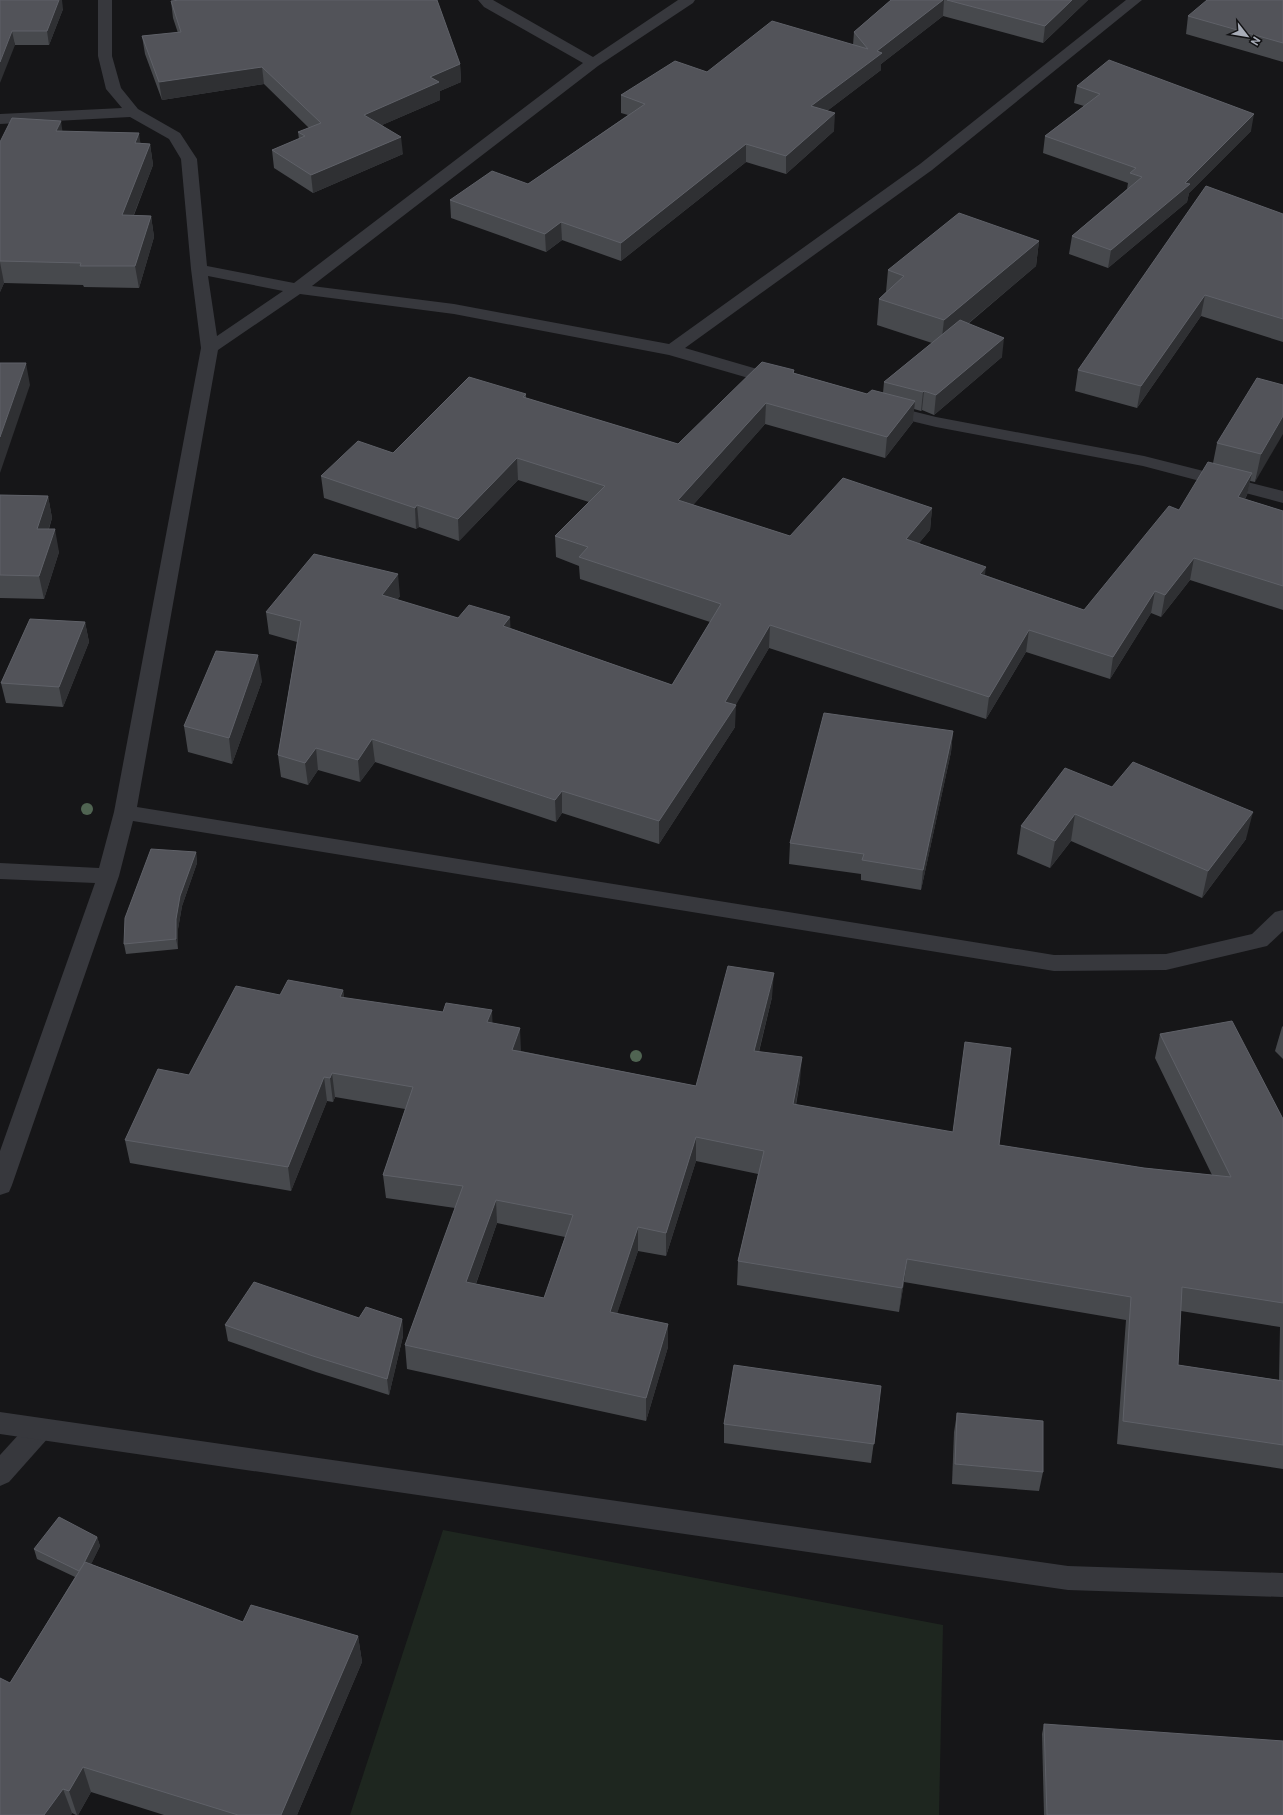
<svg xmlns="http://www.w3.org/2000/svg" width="1283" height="1815" font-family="Roboto,sans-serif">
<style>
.green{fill:#1e261f}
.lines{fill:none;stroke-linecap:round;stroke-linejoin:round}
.minor{fill:#37383d;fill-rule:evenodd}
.tertiary{fill:#37383d;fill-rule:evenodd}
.tree{fill:#506452}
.wall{fill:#47494d;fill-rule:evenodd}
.shaded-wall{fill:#2f3033}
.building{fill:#525359;stroke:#5f6168;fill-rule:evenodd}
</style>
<rect width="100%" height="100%" fill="#161618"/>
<polygon class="green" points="443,1530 943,1625 939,1815 350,1815"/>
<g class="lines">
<g class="minor">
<path d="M 98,0 L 112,0 L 112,56 L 121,88 L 138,109 L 180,133 L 197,159 L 207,266 L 294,283 L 583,63 L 484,7 L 478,0 L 493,0 L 593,57 L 678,0 L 695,0 L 693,3 L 598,66 L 312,286 L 454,304 L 669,344 L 920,164 L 1126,0 L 1142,0 L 932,170 L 685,348 L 785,377 L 788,381 L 785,385 L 779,386 L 773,385 L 669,355 L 454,314 L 300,294 L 218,350 L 137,807 L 1054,955 L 1166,954 L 1252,934 L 1275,912 L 1283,910 L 1283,931 L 1267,946 L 1166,970 L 1054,971 L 133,821 L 119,876 L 12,1185 L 9,1192 L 0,1195 L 0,1151 L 95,883 L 0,879 L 0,863 L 99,868 L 114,812 L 201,348 L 191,269 L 181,159 L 169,139 L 130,117 L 0,124 L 0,114 L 122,108 L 106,89 L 98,56 ZM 208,276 L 283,291 L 217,336 Z"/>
<polygon points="884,404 936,417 1144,456 1283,491 1283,503 1143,466 936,427 878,413 875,409 878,405"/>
<polygon points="40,1418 49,1421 53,1429 49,1437 9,1482 0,1486 0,1455 31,1421"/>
</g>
<polygon class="tertiary" points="0,1412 1068,1566 1283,1573 1283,1597 1068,1590 0,1434"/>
</g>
<g class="tree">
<circle cx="87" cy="809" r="6"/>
<circle cx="636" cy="1056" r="6"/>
</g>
<g class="wall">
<polygon points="0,0 63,9 49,45 15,45"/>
<polygon points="891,0 1088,0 1043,43 943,16 881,64 881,70 827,111 834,131 786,174 746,162 621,261 562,240 546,252 451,218 450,200 528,184 628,115 621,113 621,95 707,72 853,45 854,32"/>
<polygon points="1283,0 1283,62 1186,34 1188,16"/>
<polygon points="171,1 460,64 461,82 440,91 440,100 382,125 403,154 313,193 274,168 272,150 299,139 298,132 309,128 264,84 162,100 145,54 142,36 178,33 173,18"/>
<polygon points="1077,86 1251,131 1189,193 1187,202 1108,268 1069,254 1072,236 1127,189 1128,183 1043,153 1045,136 1084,106 1074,103"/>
<polygon points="63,131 141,143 150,144 153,165 134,215 151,216 154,237 139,288 84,287 83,285 4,283 0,292 0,142"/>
<polygon points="1283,214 1283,342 1201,316 1137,408 1075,391 1078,370"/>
<polygon points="1039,241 1036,266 968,324 1002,357 934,415 922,410 921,411 914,409 913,422 885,458 765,424 693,505 790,536 932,508 930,530 919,543 985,575 1084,610 1179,510 1213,463 1217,443 1283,385 1255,482 1250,481 1247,495 1245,499 1283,511 1283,610 1190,580 1161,617 1151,613 1110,679 1026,652 986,719 769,648 735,705 735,727 659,844 562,813 556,822 375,762 360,782 318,770 308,785 281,777 278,755 297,642 269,634 266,612 400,596 397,600 458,618 510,617 510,628 672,685 710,622 580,579 579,566 556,557 555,536 589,502 518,480 459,541 419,527 416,529 324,498 321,476 393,453 526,394 526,398 678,444 794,370 794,373 867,394 883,393 884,382 932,343 877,325 879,299 886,292 888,270"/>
<polygon points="0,495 48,496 52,518 49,529 59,552 44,599 0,598"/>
<polygon points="85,622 89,642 63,707 6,703 1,683"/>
<polygon points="262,681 232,764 188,752 184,726"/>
<polygon points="953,731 951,752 921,890 861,880 861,874 789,864 790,843"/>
<polygon points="1112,787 1246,839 1202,898 1071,841 1050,868 1017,854 1021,826"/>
<polygon points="196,852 197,863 182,906 178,929 178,949 126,954 124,944"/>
<path d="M 343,990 L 344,998 L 492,1023 L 521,1051 L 696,1086 L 772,997 L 759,1052 L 800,1081 L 796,1105 L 999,1145 L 1144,1168 L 1212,1175 L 1155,1058 L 1160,1034 L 1283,1119 L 1283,1469 L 1117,1444 L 1126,1320 L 904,1282 L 899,1312 L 737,1285 L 738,1261 L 758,1174 L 696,1161 L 666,1256 L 638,1251 L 617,1313 L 668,1347 L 646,1421 L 407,1369 L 405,1345 L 455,1208 L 386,1198 L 383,1175 L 405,1109 L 335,1097 L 333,1102 L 327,1101 L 291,1191 L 130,1163 L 125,1140 L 189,1075 L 280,995 ZM 497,1223 L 565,1237 L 544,1298 L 476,1284 ZM 1181,1311 L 1280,1327 L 1279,1380 L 1178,1365 Z"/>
<polygon points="1283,1026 1283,1059 1275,1051 1282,1027"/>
<polygon points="359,1318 402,1319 403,1336 389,1395 316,1372 228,1341 225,1325"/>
<polygon points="879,1405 871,1463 724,1443 724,1424"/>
<polygon points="957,1413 1043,1472 1039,1491 952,1484 954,1432"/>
<polygon points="97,1537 100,1546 91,1564 243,1622 358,1636 362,1662 297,1815 164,1815 91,1792 78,1815 76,1815 72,1813 71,1815 0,1815 10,1683 75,1577 37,1559 34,1549"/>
<polygon points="1044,1724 1283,1815 1044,1815 1042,1734"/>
</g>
<g class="shaded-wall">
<polygon points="59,0 62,0 63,9 49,45 47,31"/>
<polygon points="943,0 944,0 943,16 881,64 881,70 810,124 811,106 877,51"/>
<polygon points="1072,0 1088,0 1043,43 1045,26"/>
<polygon points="12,31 15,45 0,83 0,62"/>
<polygon points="460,64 461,82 440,91 440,100 366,132 364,115 430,77"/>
<polygon points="262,67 264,84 162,100 159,82"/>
<polygon points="835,113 834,131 786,174 786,156"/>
<polygon points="1254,114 1251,131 1189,193 1187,202 1108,268 1111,250 1185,183"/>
<polygon points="61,121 64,142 56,131"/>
<polygon points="139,133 142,154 135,143"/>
<polygon points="401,137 403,154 313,193 311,175"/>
<polygon points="150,144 153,165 125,237 122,215"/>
<polygon points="746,144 746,162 621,261 621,243"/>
<polygon points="151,216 154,237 139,288 135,266"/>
<polygon points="561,222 562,240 546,252 545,234"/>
<polygon points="1039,241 1036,266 941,346 944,320"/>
<polygon points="0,262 4,283 0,292"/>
<polygon points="1205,295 1201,316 1137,408 1141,386"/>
<polygon points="1004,338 1002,357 934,415 936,395"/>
<polygon points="26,363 30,385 0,473 0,437"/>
<polygon points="924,391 922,410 921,411 923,392"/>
<polygon points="915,401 913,422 885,458 887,437"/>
<polygon points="766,403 765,424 678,522 678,500"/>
<polygon points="1283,416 1283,434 1255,482 1261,454"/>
<polygon points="517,458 518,480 459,541 458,519"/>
<polygon points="1252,473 1247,495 1233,519 1238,497"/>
<polygon points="48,496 52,518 41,552 37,529"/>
<polygon points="417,505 419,527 416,529 415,508"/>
<polygon points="932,508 930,530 904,561 906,539"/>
<polygon points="55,529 59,552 44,599 39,576"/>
<polygon points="1194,558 1190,580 1161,617 1165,595"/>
<polygon points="986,567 983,589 980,574"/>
<polygon points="398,574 400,596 384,617 382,595"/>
<polygon points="1155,591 1151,613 1110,679 1113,657"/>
<polygon points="510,617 511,639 503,626"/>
<polygon points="85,622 89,642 63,707 59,687"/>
<polygon points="770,625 769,648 733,710 736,705 735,727 659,844 659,821 725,702"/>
<polygon points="1029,630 1026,652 986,719 989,697"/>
<polygon points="258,655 262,681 232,764 229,738"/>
<polygon points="953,731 951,752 921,890 923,870"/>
<polygon points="372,739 375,762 360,782 358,760"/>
<polygon points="316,748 318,770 308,785 305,763"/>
<polygon points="562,791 562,813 556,822 555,800"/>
<polygon points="1253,812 1246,839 1202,898 1208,871"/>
<polygon points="1075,814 1071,841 1050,868 1055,841"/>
<polygon points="196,852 197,863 182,906 178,929 178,949 176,939 176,919 180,896"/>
<polygon points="774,973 772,997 753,1075 754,1051"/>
<polygon points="343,990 346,1014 340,997"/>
<polygon points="492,1010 493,1034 487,1022"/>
<polygon points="520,1028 521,1051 512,1050"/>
<polygon points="802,1057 800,1081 791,1128 793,1104"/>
<polygon points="332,1073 335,1097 333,1102 330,1078"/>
<polygon points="324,1077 327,1101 291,1191 288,1167"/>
<polygon points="696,1137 696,1161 666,1256 666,1233"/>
<polygon points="496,1200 497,1223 468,1306 466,1282"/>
<polygon points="638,1227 638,1251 610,1335 610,1312"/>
<polygon points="907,1259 904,1282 899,1312 902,1288"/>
<polygon points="402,1319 403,1336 389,1395 387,1379"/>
<polygon points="668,1324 668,1347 646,1421 646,1398"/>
<polygon points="97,1537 100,1546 83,1581 80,1571"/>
<polygon points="358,1636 362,1662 297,1815 281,1815"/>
<polygon points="83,1767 91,1792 78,1815 77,1815 69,1791"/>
<polygon points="63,1789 72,1813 71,1815 44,1815"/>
</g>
<g class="building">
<polygon points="0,0 59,0 47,31 12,31 0,62"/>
<polygon points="180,0 437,0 460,64 430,77 439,82 364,115 401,137 311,175 272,150 305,136 298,132 321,123 262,67 159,82 142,36 181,32 171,1"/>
<polygon points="891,0 943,0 877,51 882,53 811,106 835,113 786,156 746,144 621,243 561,222 545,234 450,200 492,171 528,184 645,104 621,95 675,61 707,72 772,21 868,49 854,32"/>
<polygon points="947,0 1072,0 1045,26"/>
<polygon points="1207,0 1283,0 1283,43 1188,16"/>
<polygon points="1109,60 1254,114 1185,183 1190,184 1111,250 1072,236 1142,177 1130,173 1136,168 1045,136 1100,94 1077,86"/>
<polygon points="12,118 61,121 56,131 139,133 135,143 150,144 122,215 151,216 135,266 80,266 81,263 0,261 0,142"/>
<polygon points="1206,186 1283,214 1283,319 1205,295 1141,386 1078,370"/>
<polygon points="959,213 1039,241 944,320 879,299 904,276 888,270"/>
<polygon points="960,320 1004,338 936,395 924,391 923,392 884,382"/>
<polygon points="762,362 794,370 793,373 867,394 872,390 915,401 887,437 766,403 678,500 790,536 843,478 932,508 906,539 986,567 980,574 1084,610 1169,506 1179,510 1208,462 1252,473 1238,497 1283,511 1283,586 1194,558 1165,595 1155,591 1113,657 1029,630 989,697 770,625 725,702 736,705 659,821 562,791 555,800 372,739 358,760 316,748 305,763 278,755 301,621 266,612 314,554 398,574 382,595 458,618 469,605 510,617 503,626 672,685 721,604 579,557 588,547 555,536 605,486 517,458 458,519 417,505 415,508 321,476 358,441 393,453 469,377 526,394 523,397 678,444"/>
<polygon points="0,363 26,363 0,437"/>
<polygon points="1257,378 1283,385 1283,416 1261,454 1217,443"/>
<polygon points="0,495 48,496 37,529 55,529 39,576 0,575"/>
<polygon points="30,619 85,622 59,687 1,683"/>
<polygon points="216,651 258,655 229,738 184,726"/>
<polygon points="824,713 953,731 923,870 862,860 864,854 790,843"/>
<polygon points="1133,762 1253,812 1208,871 1075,814 1055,841 1021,826 1065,768 1112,787"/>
<polygon points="151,849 196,852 180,896 176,919 176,939 124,944 125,918"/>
<path d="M 728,966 L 774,973 L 754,1051 L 802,1057 L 793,1104 L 953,1132 L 965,1042 L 1011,1048 L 999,1145 L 1144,1168 L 1231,1177 L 1160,1034 L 1232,1021 L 1283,1119 L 1283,1303 L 1182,1287 L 1178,1365 L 1283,1381 L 1283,1445 L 1123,1421 L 1131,1297 L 907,1259 L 902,1288 L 738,1261 L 764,1151 L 696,1137 L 666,1233 L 638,1227 L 610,1312 L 668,1324 L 646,1398 L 405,1345 L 463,1186 L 383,1175 L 413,1087 L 332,1073 L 330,1078 L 324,1077 L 288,1167 L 125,1140 L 158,1069 L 189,1075 L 236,986 L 280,995 L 288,980 L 343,990 L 340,997 L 443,1012 L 446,1003 L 492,1010 L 487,1022 L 520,1028 L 512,1050 L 696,1086 ZM 496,1200 L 573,1215 L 544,1298 L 466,1282 Z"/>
<polygon points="254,1282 359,1318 366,1307 402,1319 387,1379 313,1356 225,1325"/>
<polygon points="734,1365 881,1386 874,1444 724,1424"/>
<polygon points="957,1413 1043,1421 1043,1472 955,1464"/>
<polygon points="59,1517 97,1537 83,1565 79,1571 34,1549"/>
<polygon points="85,1562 243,1622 251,1605 358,1636 281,1815 238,1815 83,1767 69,1791 63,1789 44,1815 0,1815 0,1678 10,1683"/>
<polygon points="1044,1724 1283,1741 1283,1815 1047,1815"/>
</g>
<g transform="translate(1247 36) rotate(121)" stroke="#111113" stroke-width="3" paint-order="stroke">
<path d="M0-3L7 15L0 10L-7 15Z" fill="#a8adb8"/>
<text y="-6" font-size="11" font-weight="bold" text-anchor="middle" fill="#a8adb8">N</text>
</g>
</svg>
